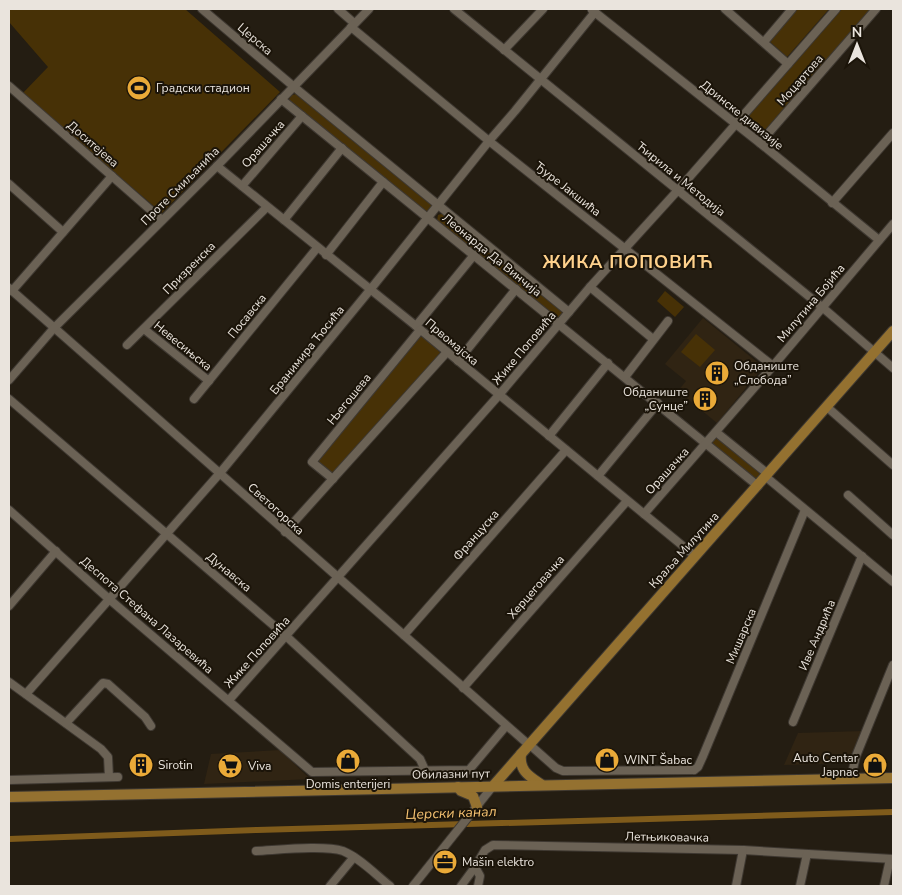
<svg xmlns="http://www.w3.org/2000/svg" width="902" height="895" font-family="'Nunito Sans',sans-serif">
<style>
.built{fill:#302413}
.green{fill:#473106}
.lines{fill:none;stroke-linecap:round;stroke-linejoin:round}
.canal{stroke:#7f5b1b;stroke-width:6}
.minor-casing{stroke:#3e3831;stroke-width:10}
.major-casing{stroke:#3e3831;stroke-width:12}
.minor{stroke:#6b6255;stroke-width:8}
.major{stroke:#947130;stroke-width:10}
.labels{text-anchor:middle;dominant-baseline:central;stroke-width:4;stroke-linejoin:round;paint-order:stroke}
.street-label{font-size:12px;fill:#eae4dd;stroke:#1b1409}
.poi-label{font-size:12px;fill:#eae4dd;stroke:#1b1409;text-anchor:start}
.water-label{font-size:14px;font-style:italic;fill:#f7c372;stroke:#1b1409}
.district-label{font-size:18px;font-weight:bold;letter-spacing:1px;fill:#fed18c;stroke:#1b1409}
</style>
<rect width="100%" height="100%" fill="#241d12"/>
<g class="built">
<polygon points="703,318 763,367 717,423 678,391 686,381 665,364"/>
<polygon points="864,731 850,763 784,765 798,733"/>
<polygon points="280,750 310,779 204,784 211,754"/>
</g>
<g class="green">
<polygon points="9,9 185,9 280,92 162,213 22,94 48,67 9,22"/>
<polygon points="796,9 829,9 787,57 769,41"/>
<polygon points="842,9 871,9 759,137 742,123"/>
<polygon points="296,94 434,206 429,212 426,212 291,102 289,99 292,95"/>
<polygon points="444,213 563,311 564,313 559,319 556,318 437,221 438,215"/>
<polygon points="665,291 684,307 675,317 657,301"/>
<polygon points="696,334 715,350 700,367 681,352"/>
<polygon points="421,335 442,354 334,473 332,473 317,462 317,460 418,336"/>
<polygon points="718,437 762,474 756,480 713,446 713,440"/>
</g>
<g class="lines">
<polyline class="canal" points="9,839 257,830 893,812"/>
<defs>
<g id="minor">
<polyline points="202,9 299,91 569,312"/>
<polyline points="338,9 354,23"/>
<polyline points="454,9 822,307 893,368"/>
<polyline points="725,9 788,64"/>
<polyline points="592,10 760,143 879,240"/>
<polyline points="351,27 489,141 773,366"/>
<polyline points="764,42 792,9"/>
<polyline points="504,50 543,9"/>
<polyline points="9,86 162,220"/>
<polyline points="281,99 758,486"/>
<polyline points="760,143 876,9"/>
<polyline points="217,166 416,326 695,556"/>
<polyline points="9,184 63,232"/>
<polyline points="242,186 302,116"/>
<polyline points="832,203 893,133"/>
<polyline points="284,220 342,148"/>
<polyline points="326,255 383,182"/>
<polyline points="590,287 653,339"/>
<polyline points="9,288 529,745"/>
<polyline points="12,291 112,176"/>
<polyline points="416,326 474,255"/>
<polyline points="144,329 209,381"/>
<polyline points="127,345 267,207"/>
<polyline points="458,361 516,289"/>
<polyline points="625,377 668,321"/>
<polyline points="9,380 54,328 217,166 369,9"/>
<polyline points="9,399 286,636 420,759 425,770"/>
<polyline points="194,399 317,248"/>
<polyline points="827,407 893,465"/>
<polyline points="716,432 768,474"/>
<polyline points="549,436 608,363"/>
<polyline points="598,476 658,403"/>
<polyline points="766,477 893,582"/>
<polyline points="333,479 312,462 420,330"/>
<polyline points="848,495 893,535"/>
<polyline points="9,510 109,599 312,772 469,770 506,726"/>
<polyline points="644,514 773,366 893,224"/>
<polyline points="285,532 447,352"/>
<polyline points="9,606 56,551"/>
<polyline points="404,635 566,450"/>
<polyline points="9,682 101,749 108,757 109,777"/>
<polyline points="463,688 627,501"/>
<polyline points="26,694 220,473 370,290 489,141 515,111 595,12"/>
<polyline points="229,700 499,395 590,287 679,189 836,9"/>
<polyline points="793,722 862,556"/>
<polyline points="66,723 103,683 108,684 145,717 151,726"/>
<polyline points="530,745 556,768 563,771 694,770"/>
<polyline points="694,770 698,767 703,756 805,510"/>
<polyline points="851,778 856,756 893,665"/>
<polyline points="9,780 118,777"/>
<path d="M 256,851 C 278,850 324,845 343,851 C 360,858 376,875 390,886"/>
<polyline points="475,867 480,876 478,886"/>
<polyline points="330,886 354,857"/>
<polyline points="413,886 493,786"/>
<polyline points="461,886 475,867 485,850 493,845 743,850 893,859"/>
<polyline points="736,886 743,850"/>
<polyline points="800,886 807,854"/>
<polyline points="884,886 890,859"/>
</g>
<g id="major">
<path d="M 521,754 C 519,771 529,776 542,785"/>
<polyline points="493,786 893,331"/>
<polyline points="458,787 461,791 473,796 477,807"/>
<polyline points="9,797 893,778"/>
</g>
</defs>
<use href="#minor" class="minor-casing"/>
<use href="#major" class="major-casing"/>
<use href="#minor" class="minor"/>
<use href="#major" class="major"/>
</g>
<defs>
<symbol id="stadium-disc" viewBox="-11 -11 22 22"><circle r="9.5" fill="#eaaa38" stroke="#1b1409"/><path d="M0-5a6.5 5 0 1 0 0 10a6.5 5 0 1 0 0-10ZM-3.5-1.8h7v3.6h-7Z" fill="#111"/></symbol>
<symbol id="building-disc" viewBox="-11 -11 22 22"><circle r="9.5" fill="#eaaa38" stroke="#1b1409"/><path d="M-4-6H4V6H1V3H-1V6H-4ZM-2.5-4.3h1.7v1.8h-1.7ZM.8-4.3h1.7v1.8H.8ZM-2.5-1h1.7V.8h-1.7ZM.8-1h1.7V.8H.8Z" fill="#111"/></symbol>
<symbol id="shop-disc" viewBox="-11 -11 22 22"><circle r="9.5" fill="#eaaa38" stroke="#1b1409"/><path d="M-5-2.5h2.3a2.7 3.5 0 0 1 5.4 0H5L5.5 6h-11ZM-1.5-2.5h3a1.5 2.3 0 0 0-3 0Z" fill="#111"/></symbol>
<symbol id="supermarket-disc" viewBox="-11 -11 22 22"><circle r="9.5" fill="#eaaa38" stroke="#1b1409"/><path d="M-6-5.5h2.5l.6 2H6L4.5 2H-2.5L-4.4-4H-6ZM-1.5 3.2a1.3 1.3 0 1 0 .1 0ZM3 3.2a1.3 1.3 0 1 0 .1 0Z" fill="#111"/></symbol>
<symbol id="office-disc" viewBox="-11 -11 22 22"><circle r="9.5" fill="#eaaa38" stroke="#1b1409"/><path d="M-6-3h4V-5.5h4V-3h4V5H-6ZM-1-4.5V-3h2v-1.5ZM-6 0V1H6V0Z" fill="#111"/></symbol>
</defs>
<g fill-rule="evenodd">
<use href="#stadium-disc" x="125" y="74" width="28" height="28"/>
<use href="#building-disc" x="703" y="359" width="28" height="28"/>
<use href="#building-disc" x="691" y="385" width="28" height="28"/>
<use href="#shop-disc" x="593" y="746" width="28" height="28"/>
<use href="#shop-disc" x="334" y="747" width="28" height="28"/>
<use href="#building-disc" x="127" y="751" width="28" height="28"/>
<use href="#shop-disc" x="861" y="751" width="28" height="28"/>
<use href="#supermarket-disc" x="216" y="752" width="28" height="28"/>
<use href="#office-disc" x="431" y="848" width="28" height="28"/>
</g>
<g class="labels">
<g class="street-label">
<text transform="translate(255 39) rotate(41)">Церска</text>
<text transform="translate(800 80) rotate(-49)">Моцартова</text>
<text transform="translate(742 115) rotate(39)">Дринске дивизије</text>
<text transform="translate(93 144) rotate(41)">Доситејева</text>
<text transform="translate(263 144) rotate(-49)">Орашачка</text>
<text transform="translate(681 179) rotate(39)">Ћирила и Методија</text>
<text transform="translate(180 186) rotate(-45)">Проте Смиљанића</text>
<text transform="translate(568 189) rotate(38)">Ђуре Јакшића</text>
<text transform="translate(492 255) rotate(39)">Леонарда Да Винчија</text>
<text transform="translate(189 268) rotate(-45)">Призренска</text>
<text transform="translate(811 303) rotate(-50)">Милутина Бојића</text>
<text transform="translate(247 316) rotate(-51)">Посавска</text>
<text transform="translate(452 342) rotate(40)">Првомајска</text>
<text transform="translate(183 346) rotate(39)">Невесињска</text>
<text transform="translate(524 348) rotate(-50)">Жике Поповића</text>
<text transform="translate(307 350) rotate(-51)">Бранимира Ћосића</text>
<text transform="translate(349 399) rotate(-51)">Његошева</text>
<text transform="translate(667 471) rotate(-48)">Орашачка</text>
<text transform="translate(276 509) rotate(42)">Светогорска</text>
<text transform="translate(476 535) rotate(-49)">Француска</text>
<text transform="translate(684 550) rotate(-48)">Краља Милутина</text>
<text transform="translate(229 572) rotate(40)">Дунавска</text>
<text transform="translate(536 587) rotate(-49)">Херцеговачка</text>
<text transform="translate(147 615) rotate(41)">Деспота Стефана Лазаревића</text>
<text transform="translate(817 635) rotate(-67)">Иве Андрића</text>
<text transform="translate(741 636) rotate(-67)">Мишарска</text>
<text transform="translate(257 652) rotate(-48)">Жике Поповића</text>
<text transform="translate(451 774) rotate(-1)">Обилазни пут</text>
<text transform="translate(667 837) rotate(1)">Летњиковачка</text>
</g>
<g class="poi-label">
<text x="156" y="88">Градски стадион</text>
<text x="734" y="366">Обданиште<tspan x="734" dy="14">„Слобода”</tspan></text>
<text x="688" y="392" text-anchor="end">Обданиште<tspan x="688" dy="14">„Сунце”</tspan></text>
<text x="858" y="758" text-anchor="end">Auto Centar<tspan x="858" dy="14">Japnac</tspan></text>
<text x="624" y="760">WINT Šabac</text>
<text x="158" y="765">Sirotin</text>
<text x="248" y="766">Viva</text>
<text x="348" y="784" text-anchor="middle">Domis enterijeri</text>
<text x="462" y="862">Mašin elektro</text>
</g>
<g class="water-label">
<text transform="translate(451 813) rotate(-2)">Церски канал</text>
</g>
<g class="district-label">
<text x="628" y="262">ЖИКА ПОПОВИЋ</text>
</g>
</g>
<rect width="902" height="895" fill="none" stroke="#eae4dd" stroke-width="20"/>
<g transform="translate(857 45)" stroke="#1b1409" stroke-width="4" paint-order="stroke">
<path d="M0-4L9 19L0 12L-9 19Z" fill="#eae4dd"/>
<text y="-8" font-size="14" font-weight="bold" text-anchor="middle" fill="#eae4dd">N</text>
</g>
</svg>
